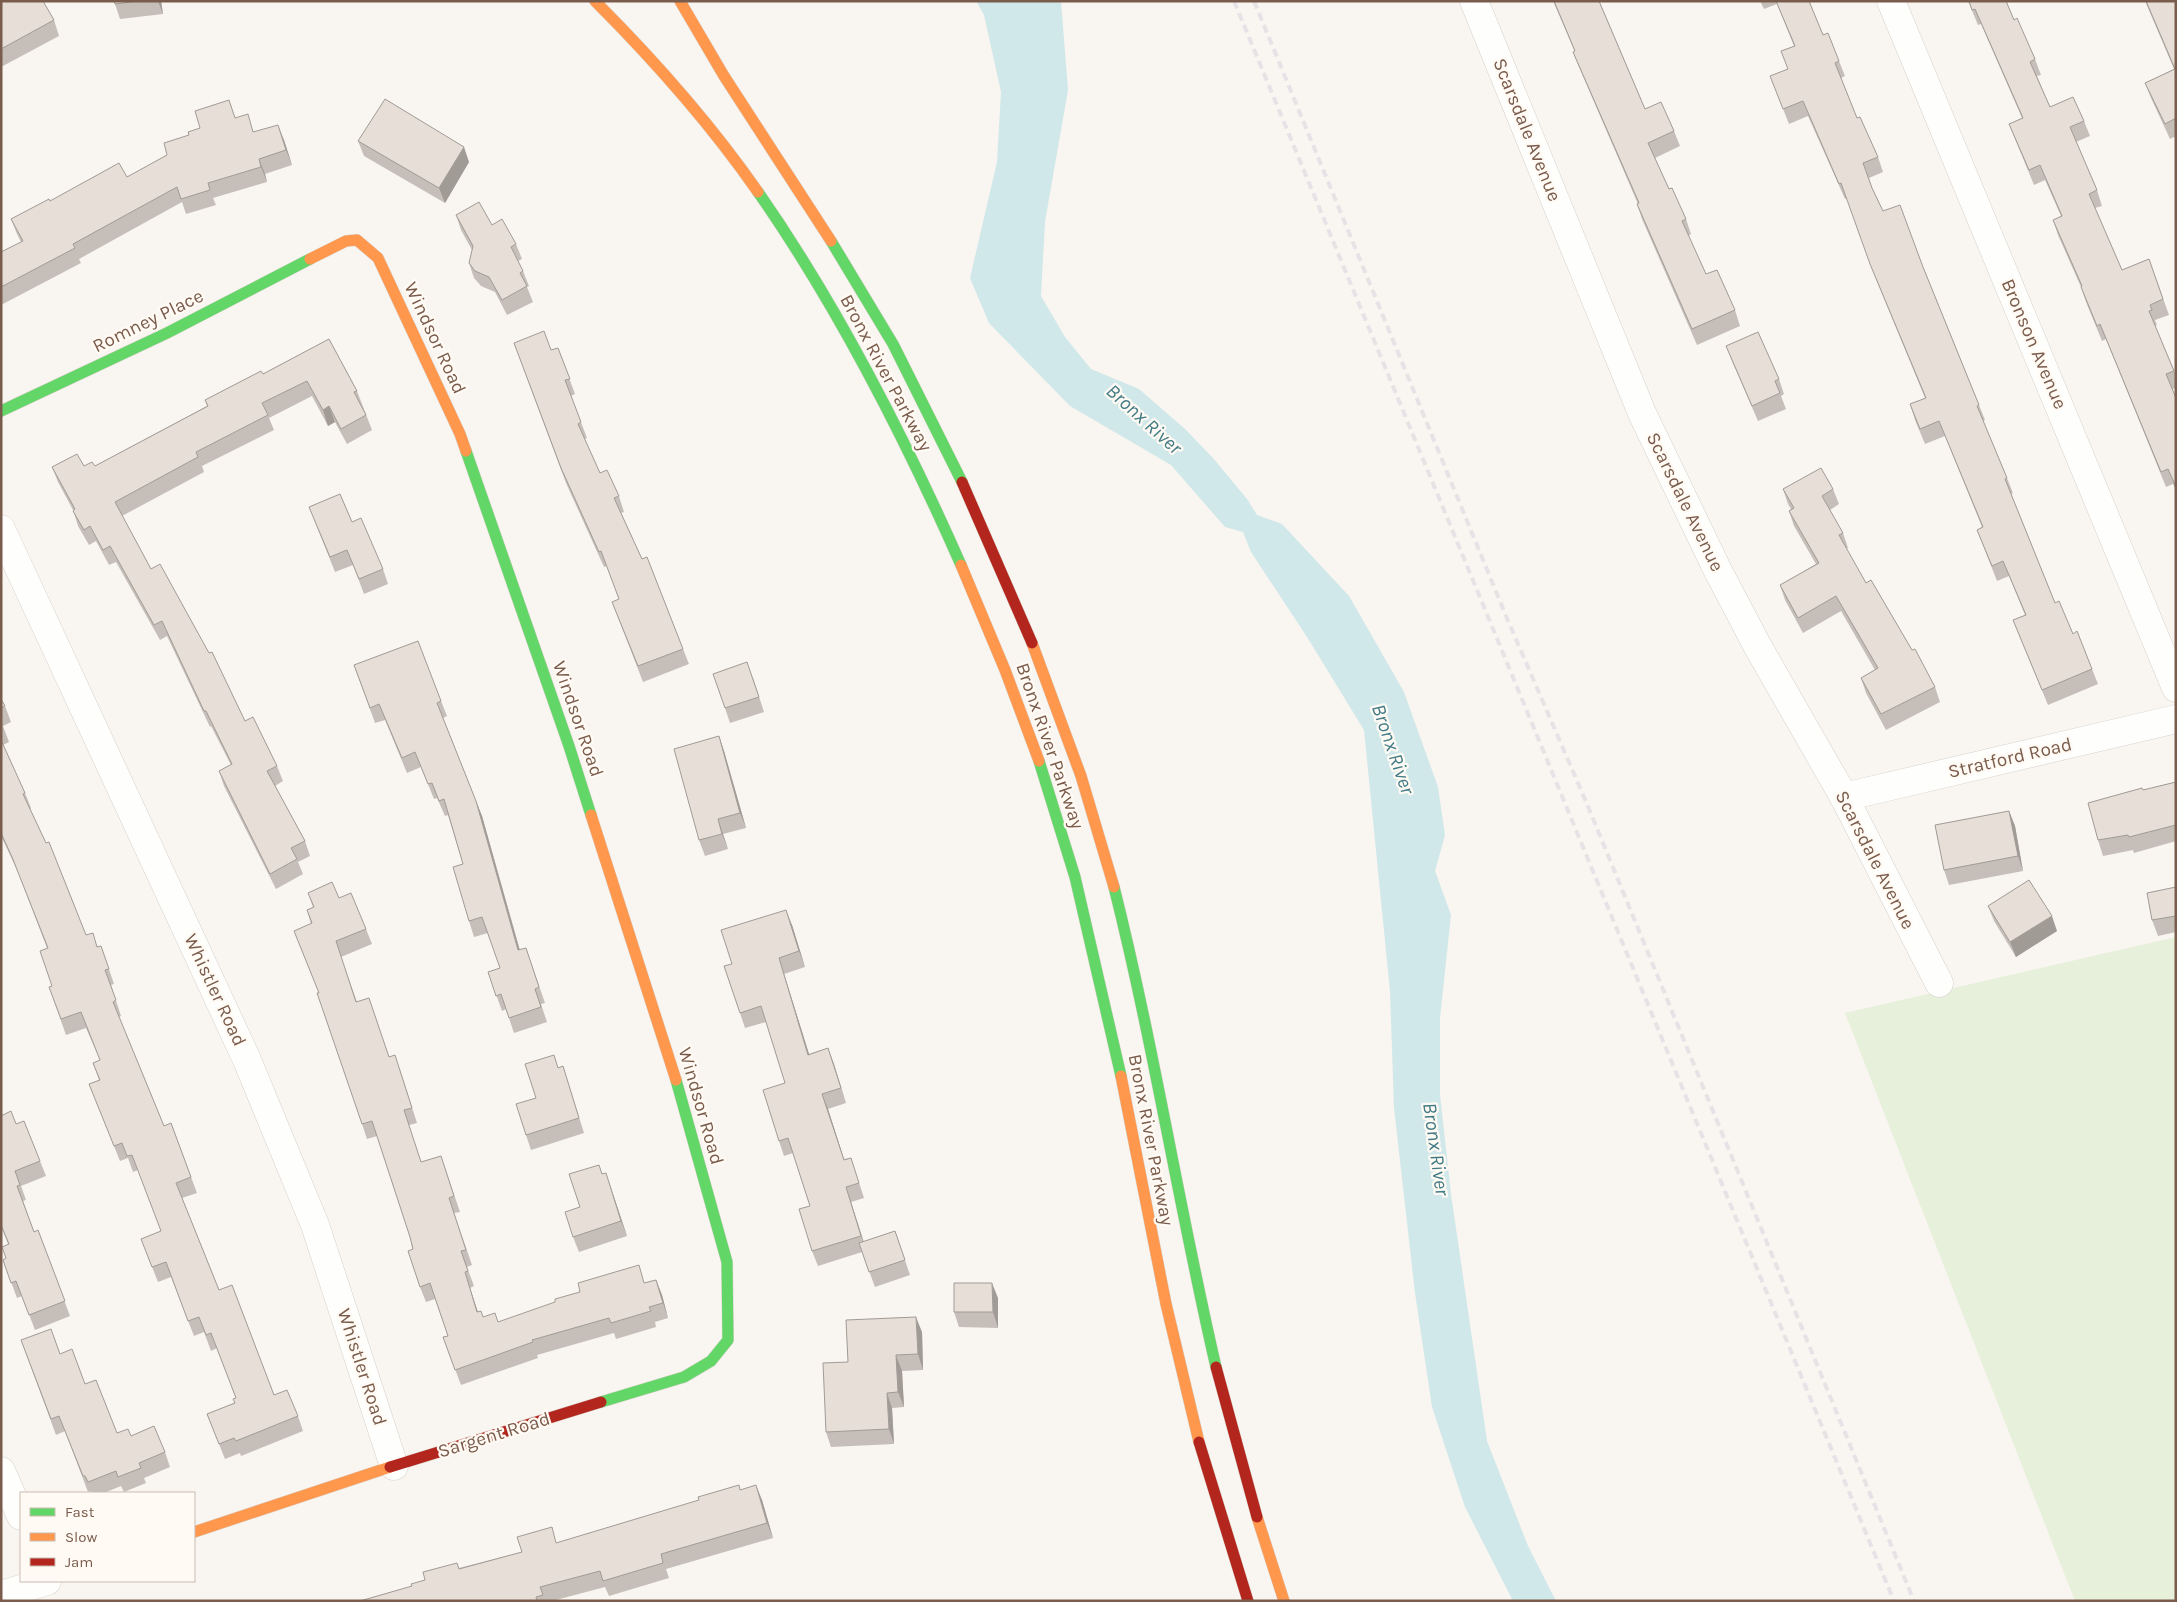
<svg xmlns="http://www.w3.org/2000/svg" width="2177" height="1602" font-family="Karla,sans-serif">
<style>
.green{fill:#e7f0db}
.water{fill:#d0e8ea}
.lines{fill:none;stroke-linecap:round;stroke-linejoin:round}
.street-casing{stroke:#d7d1cb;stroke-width:29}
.fast-casing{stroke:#d9d2cb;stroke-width:12}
.slow-casing{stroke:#d9d2cb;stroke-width:12}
.jam-casing{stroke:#d9d2cb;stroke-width:12}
.street{stroke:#fefefd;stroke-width:28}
.fast{stroke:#63d668;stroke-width:11}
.slow{stroke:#ff974d;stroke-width:11}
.jam{stroke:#b3261e;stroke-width:11}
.rail{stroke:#e6e3e7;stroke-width:4;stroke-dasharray:8 5;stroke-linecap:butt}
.wall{fill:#c6bfb9}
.shaded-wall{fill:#a19b96}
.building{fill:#e6ded7;stroke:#a19b96}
.labels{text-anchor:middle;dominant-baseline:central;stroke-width:4.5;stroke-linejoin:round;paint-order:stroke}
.street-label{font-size:19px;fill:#7a5c4d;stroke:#fffaf3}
.water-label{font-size:20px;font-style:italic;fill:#437c86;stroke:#fffaf3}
</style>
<rect width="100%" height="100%" fill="#f9f5f0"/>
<polygon class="green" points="2176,937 2176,1601 2075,1601 1845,1013"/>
<polygon class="water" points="976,1 1061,1 1068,90 1045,222 1041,296 1065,337 1091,369 1139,389 1185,429 1213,458 1247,499 1257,515 1282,524 1349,596 1404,692 1438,787 1445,835 1435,871 1451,915 1440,1018 1440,1095 1451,1194 1487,1441 1528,1546 1556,1601 1513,1601 1465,1507 1432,1407 1415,1293 1394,1108 1390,991 1364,730 1307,637 1251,552 1243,532 1225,527 1171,465 1070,406 989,323 970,278 997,162 1001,92 984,15"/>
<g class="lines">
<defs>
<g id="street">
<polyline points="1474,1 1642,413 1717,569 1758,647 1844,797 1939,983"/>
<polyline points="1891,1 2176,688"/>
<polyline points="1,529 247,1060 315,1225 394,1466"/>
<polyline points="1844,797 2176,719"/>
<polyline points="1,1471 21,1516"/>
<polyline points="1,1595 47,1581"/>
</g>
<g id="fast">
<path d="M 758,192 C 839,308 904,436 961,565"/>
<polyline points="831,241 893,344 962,482"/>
<polyline points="1,411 167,333 310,259"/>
<polyline points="466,451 569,746 591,815"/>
<polyline points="1039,761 1075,877 1121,1076"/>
<path d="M 1114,887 C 1154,1046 1179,1208 1216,1367"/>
<polyline points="601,1402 684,1377 711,1361 728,1340 727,1262 676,1080"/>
</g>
<g id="slow">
<path d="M 595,1 C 655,61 710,123 758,192"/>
<polyline points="680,1 724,76 831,241"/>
<polyline points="310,259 346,241 357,240 378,258 460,434 466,451"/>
<polyline points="961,565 1005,670 1039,761"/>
<polyline points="1032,643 1081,776 1114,887"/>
<polyline points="591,815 676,1080"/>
<polyline points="1121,1076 1166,1304 1199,1442"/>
<polyline points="1257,1517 1284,1601"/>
<polyline points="194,1532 390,1467"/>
</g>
<g id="jam">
<polyline points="962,482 1032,643"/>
<polyline points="1216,1367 1257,1517"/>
<polyline points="1199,1442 1248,1601"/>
<polyline points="390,1467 601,1402"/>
</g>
</defs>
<use href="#street" class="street-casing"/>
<use href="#fast" class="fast-casing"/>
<use href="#slow" class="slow-casing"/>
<use href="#jam" class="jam-casing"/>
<use href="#street" class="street"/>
<use href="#fast" class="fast"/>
<use href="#slow" class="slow"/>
<use href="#jam" class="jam"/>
<g class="rail">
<polyline points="1234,1 1894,1601"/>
<polyline points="1254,1 1506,616 1587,804 1914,1601"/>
</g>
</g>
<g class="wall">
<polygon points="1,1 54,20 59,36 1,67"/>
<polygon points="114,1 161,1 163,14 120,19"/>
<polygon points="1553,1 1599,1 1645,109 1674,131 1680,146 1655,158 1669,189 1686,219 1691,234 1688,236 1706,274 1735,310 1740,326 1697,345 1642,219 1637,204 1638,204 1579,67 1573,52 1575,52"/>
<polygon points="1760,1 1809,1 1823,35 1839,61 1845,76 1841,78 1857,118 1878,157 1883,172 1869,178 1872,188 1883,211 1923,267 1979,405 1985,420 1983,421 2007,478 2013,493 2011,494 2055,603 2092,669 2098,684 2048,705 2013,620 2025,615 2009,576 1997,581 1977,530 1982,527 1945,436 1925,444 1915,420 1910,404 1925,398 1876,279 1847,198 1845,199 1808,116 1789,124 1770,76 1788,69 1781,51 1794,46 1777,4 1764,9"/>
<polygon points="1968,1 2006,1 2014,20 2035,59 2041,75 2037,76 2050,107 2084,121 2090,136 2076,142 2097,190 2102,206 2095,208 2122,270 2149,259 2169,315 2155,320 2157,325 2155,326 2176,375 2176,388 2172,389 2176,398 2176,490 2173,484 2166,487 2106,339 2102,341 2086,302 2081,287 2058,235 2053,220 2061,216 2045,180 2034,185 2015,139 2009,124 2022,118 1981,24 1978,25"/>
<polygon points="2145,1 2176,1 2176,136 2170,139 2151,98 2145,83 2174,69"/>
<polygon points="236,118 254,132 284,140 292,165 265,174 267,182 213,198 216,205 186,214 182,202 79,259 81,263 1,305 1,252 21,242 17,234 11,219 50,201 127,177 167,155 189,135"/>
<polygon points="358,141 469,162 445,203 364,156"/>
<polygon points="456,215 492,225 516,244 522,259 518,261 523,271 529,286 527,287 533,302 507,315 495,292 481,286 474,278 469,263 472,250 461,230"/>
<polygon points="329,339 357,391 372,430 347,444 335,422 328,426 312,396 269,418 274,430 202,466 204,472 122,516 151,569 245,721 277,766 283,781 275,786 305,841 310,856 298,862 303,874 276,889 224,786 219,771 231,765 211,726 210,727 167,636 160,640 116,562 109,565 96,541 89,545 78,526 73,510 58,482 52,467 95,466 207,406 205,400 263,374"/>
<polygon points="514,343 551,350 558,348 575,394 571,396 587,438 584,439 600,473 619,496 624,512 621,513 683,649 689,664 643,682 612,602 619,599 607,566 604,567 566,483"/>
<polygon points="1726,346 1779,379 1784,394 1781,396 1786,409 1758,421 1732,361"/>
<polygon points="1783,489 1833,489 1839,504 1830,510 1843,533 1848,548 1846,549 1866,583 1912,650 1935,687 1940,702 1886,730 1866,693 1861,678 1875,670 1841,611 1803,633 1785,600 1780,585 1816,564 1794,526 1789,511 1791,509 1788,504"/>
<polygon points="309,507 352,522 383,569 388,584 364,594 353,565 335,572"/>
<polygon points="354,665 441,701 447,716 443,718 482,816 520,950 526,948 545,1003 541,1004 547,1022 514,1033 506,1009 502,1011 488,972 500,968 488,933 474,937 469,921 463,864 448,815 445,816 437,798 434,799 421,767 407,773 385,720 375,723"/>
<polygon points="753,678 764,712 730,723 725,708"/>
<polygon points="1,699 5,706 11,722 3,726 9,742 3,745 25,793 31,808 30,809 86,935 98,947 101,946 114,984 111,985 121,1016 119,1017 164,1126 171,1123 197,1193 182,1198 219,1290 274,1395 298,1416 303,1431 241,1456 240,1453 225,1459 207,1414 234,1403 236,1398 217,1348 211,1351 204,1332 194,1336 171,1277 158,1282 141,1239 161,1231 138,1170 133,1172 128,1158 120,1161 95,1099 89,1084 99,1080 93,1063 100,1060 86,1028 66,1035 49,987 52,986 47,948 18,872 1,836"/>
<polygon points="719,736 724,751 746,828 723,834 728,849 705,856 699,840"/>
<polygon points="2176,782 2176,841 2134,853 2133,850 2103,856 2098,840 2143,790"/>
<polygon points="2009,811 2015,826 2023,871 1949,885 1944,870"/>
<polygon points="2176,887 2176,932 2158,936 2152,920"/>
<polygon points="308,893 339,898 366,929 372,944 341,957 357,1002 369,998 389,1057 400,1070 417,1123 409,1125 421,1162 441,1156 460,1212 454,1213 472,1265 467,1267 474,1286 470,1288 478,1312 483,1317 498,1322 656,1280 662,1295 668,1318 655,1322 656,1327 616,1339 614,1333 537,1355 538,1358 461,1385 443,1337 448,1336 435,1299 426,1302 420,1287 410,1237 377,1136 367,1139 319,993 294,931 311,924 307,910 313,907"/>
<polygon points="1988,906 2057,931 2016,957 1994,921"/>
<polygon points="792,925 805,967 784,974 809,1054 828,1048 846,1103 828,1109 844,1159 851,1158 864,1198 851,1202 864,1242 895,1231 910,1275 875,1287 862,1252 818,1266 812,1251 810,1206 793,1153 784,1156 779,1141 785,1083 766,1022 745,1028 740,1013"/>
<polygon points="563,1066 568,1082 584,1133 531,1150 526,1135 536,1098 559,1068"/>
<polygon points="1,1116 16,1124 40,1161 46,1176 21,1186 26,1200 23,1201 34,1232 38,1230 70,1316 35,1330 22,1296 17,1298 3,1260 6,1258 8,1244 1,1226"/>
<polygon points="603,1174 611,1188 627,1236 579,1252 573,1237 580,1207"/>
<polygon points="998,1298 998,1328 959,1327 954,1312"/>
<polygon points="922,1332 923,1370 902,1371 904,1407 892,1408 894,1444 831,1447 826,1432 848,1362"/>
<polygon points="21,1340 60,1354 85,1384 117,1433 165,1452 170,1467 144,1478 146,1483 124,1492 121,1486 104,1493 92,1493 90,1491 88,1492 65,1431 56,1435"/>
<polygon points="740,1490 762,1500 773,1538 666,1569 669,1578 609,1596 605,1587 552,1601 360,1601 412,1586 425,1580 459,1568 558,1543"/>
</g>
<g class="shaded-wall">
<polygon points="158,1 161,1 163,14"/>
<polygon points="278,125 284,140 292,165 286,150"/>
<polygon points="464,147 469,162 445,203 439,188"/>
<polygon points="259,159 265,174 267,182 261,167"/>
<polygon points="329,406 335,422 328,426 323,410"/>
<polygon points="719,736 724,751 746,828 740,813"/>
<polygon points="476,801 482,816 524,966 518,950"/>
<polygon points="2009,811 2015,826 2023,871 2018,856"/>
<polygon points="718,819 728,849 722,834"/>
<polygon points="786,910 792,925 805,967 799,951"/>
<polygon points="2052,916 2057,931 2016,957 2010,942"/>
<polygon points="779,958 814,1070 808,1055"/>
<polygon points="828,1048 834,1064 846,1103 841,1088"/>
<polygon points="822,1094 828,1109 849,1175"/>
<polygon points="606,1173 627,1236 621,1221"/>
<polygon points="846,1187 851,1202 866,1251 861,1236"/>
<polygon points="465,1272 470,1288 483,1328 477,1312"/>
<polygon points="656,1280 662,1295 668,1318 663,1303"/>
<polygon points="992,1283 998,1298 998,1328 993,1312"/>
<polygon points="916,1317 922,1332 923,1370 918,1354"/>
<polygon points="896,1355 902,1371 904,1407 898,1392"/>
<polygon points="887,1393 892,1408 894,1444 889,1429"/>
<polygon points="756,1485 762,1500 773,1538 767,1523"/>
</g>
<g class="building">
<polygon points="1,1 43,1 54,20 1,49"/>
<polygon points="114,1 138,1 115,4"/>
<polygon points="1554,1 1599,1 1645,109 1661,102 1674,131 1648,143 1669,189 1672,188 1686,219 1682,221 1706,274 1717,270 1735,310 1692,329 1637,204 1639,203 1573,52 1575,51"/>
<polygon points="1776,1 1809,1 1823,35 1828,33 1839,61 1835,63 1857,118 1860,117 1878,157 1863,163 1872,188 1883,211 1900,205 1923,267 1979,405 1977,406 2007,478 2005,479 2055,603 2059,601 2073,634 2077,631 2092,669 2042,690 2013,620 2026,615 2003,561 1992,566 1977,530 1983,527 1939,421 1920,429 1910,404 1926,398 1870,264 1841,183 1839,184 1803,101 1783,109 1770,76 1788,69 1781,51 1795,46"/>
<polygon points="1969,1 2006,1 2014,20 2017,18 2035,59 2030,62 2050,107 2073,97 2084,121 2070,127 2097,190 2089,194 2122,270 2149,259 2163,299 2150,305 2152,310 2149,311 2174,371 2166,374 2176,398 2176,487 2168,469 2161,472 2100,324 2097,326 2081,287 2082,286 2053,220 2062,216 2040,165 2029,170 2009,124 2023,118 1975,9 1972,10"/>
<polygon points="2146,1 2176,1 2176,118 2165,124 2145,83 2175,69"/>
<polygon points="385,99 464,147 439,188 358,141"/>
<polygon points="229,100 235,118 248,114 253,132 278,125 286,150 259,159 261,167 208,183 210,190 181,199 177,187 73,244 75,248 1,287 1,252 23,241 11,219 49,199 50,201 119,163 127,177 167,155 164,143 189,135 188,132 200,128 195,111"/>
<polygon points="479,202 492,225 502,219 516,244 511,247 523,271 520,273 527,286 502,300 489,277 475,271 469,263 473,246 456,215"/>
<polygon points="544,331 551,350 558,348 570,379 565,380 581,422 578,424 600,473 607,470 619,496 614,498 642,559 647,557 683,649 638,666 612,602 619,599 601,551 599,552 561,468 514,343"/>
<polygon points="1758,332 1779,379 1775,381 1780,393 1752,406 1726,346"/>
<polygon points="329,339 357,391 354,392 366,415 341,429 329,406 323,410 307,381 262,403 268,415 196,452 198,457 115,502 151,569 160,564 209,653 212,652 245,721 253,717 277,766 267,771 305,841 291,848 297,859 270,874 219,771 232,764 206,711 204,711 162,621 154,625 110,546 103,550 90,526 84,530 73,511 75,509 52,467 77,454 84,466 92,462 95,466 208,406 205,400 261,371 263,374"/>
<polygon points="1821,468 1833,489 1822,496 1843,533 1839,535 1866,583 1871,580 1912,650 1915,649 1935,687 1881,714 1861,678 1878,668 1836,596 1798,618 1780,585 1819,563 1789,511 1794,508 1783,489"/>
<polygon points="340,494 352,522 361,518 383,569 359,579 347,550 330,557 309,507"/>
<polygon points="418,641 441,701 437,703 476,801 518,950 526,948 539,987 535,989 541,1007 509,1018 501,994 496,996 488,972 500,968 482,917 469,921 453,867 463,864 444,799 439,801 432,783 428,784 415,752 402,758 379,704 370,708 354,665"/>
<polygon points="747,662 759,697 725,708 713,674"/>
<polygon points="1,699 5,706 1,708"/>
<polygon points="719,736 740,813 718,819 722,834 699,840 674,749"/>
<polygon points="1,740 25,793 23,794 46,843 49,842 86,935 93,933 97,947 101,946 109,969 105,970 116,1000 113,1002 164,1126 171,1123 191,1177 176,1183 219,1290 232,1285 274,1395 287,1390 298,1416 236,1441 234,1438 219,1444 207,1414 235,1403 233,1399 236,1398 211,1333 206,1335 199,1317 188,1321 166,1262 152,1267 141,1239 161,1231 132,1155 127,1156 122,1143 114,1146 89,1084 100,1080 93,1063 100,1060 81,1012 61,1019 49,987 52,986 40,951 48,948 12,857 1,833"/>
<polygon points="2176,782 2176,825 2129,837 2128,835 2098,840 2088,803 2142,788 2143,790"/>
<polygon points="2009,811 2018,856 1944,870 1935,825"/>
<polygon points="2029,880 2052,916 2010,942 1988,906"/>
<polygon points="332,882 339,898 351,893 366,929 336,941 356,1002 369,998 389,1057 395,1055 412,1108 404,1110 421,1162 441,1156 454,1196 449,1198 466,1250 461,1251 468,1271 465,1272 477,1312 481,1311 483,1317 495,1313 498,1322 555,1302 555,1299 580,1292 578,1283 639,1265 644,1283 656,1280 663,1303 649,1307 651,1311 611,1323 609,1318 532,1340 533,1342 455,1370 443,1337 448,1336 430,1283 420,1287 408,1251 413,1249 410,1237 372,1121 362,1124 317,993 319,993 294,931 312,923 307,910 314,907 308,893"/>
<polygon points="2176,887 2176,916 2152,920 2147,893"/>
<polygon points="786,910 799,951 779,958 808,1055 828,1048 841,1088 822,1094 844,1160 851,1158 859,1183 846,1187 861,1236 812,1251 799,1209 810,1206 788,1138 779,1141 763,1090 785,1083 761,1006 740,1013 724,966 732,964 721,930"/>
<polygon points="554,1055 558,1068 563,1066 579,1118 526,1135 516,1104 536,1098 525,1064"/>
<polygon points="11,1111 16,1124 24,1121 40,1161 15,1171 20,1185 17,1186 34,1232 38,1230 65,1301 29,1315 16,1281 11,1283 3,1260 6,1258 2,1247 9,1244 1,1225 1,1116"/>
<polygon points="599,1165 602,1174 606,1173 621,1221 573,1237 565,1212 580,1207 569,1174"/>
<polygon points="895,1231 905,1260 869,1272 859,1243"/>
<polygon points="954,1283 992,1283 993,1312 954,1312"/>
<polygon points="916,1317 918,1354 896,1355 898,1392 887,1393 889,1429 826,1432 823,1363 848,1362 846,1320"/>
<polygon points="51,1329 60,1354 72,1349 85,1384 96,1380 117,1433 128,1429 131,1436 154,1426 165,1452 139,1463 141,1468 118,1477 116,1471 88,1482 85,1476 83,1476 59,1416 51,1419 21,1340"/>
<polygon points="739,1485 740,1490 756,1485 767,1523 661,1554 663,1563 603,1581 600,1571 540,1587 543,1595 536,1597 537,1601 360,1601 412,1586 411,1584 425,1580 423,1572 457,1563 459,1569 522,1552 517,1537 552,1527 556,1543 699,1500 698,1497"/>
</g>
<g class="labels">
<g class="street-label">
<text transform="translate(1527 130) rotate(68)">Scarsdale Avenue</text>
<text transform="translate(148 321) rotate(-26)">Romney Place</text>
<text transform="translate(435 338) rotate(65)">Windsor Road</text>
<text transform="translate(2034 344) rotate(67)">Bronson Avenue</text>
<text transform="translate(886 373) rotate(62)">Bronx River Parkway</text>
<text transform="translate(1685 502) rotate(64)">Scarsdale Avenue</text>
<text transform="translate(578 719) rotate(71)">Windsor Road</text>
<text transform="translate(1050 746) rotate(71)">Bronx River Parkway</text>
<text transform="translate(2010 758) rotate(-13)">Stratford Road</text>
<text transform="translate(1875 860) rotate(63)">Scarsdale Avenue</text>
<text transform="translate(215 990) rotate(65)">Whistler Road</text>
<text transform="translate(701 1106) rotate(74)">Windsor Road</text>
<text transform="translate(1151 1140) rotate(79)">Bronx River Parkway</text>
<text transform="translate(362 1367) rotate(72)">Whistler Road</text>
<text transform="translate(494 1435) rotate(-17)">Sargent Road</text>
</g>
<g class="water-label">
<text transform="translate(1144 419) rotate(42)">Bronx River</text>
<text transform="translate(1393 749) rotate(71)">Bronx River</text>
<text transform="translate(1436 1149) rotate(82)">Bronx River</text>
</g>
</g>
<rect width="2177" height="1602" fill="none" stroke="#7a5c4d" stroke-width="5"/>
<rect x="20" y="1492" width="175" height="90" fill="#fffaf3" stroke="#cabbb1"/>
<rect x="30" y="1508" width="25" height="8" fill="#63d668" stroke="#cabbb1"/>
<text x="65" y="1517" font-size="15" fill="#7a5c4d">Fast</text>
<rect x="30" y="1533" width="25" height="8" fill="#ff974d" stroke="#cabbb1"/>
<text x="65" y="1542" font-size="15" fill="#7a5c4d">Slow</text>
<rect x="30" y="1558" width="25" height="8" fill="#b3261e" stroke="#cabbb1"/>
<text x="65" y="1567" font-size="15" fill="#7a5c4d">Jam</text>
</svg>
